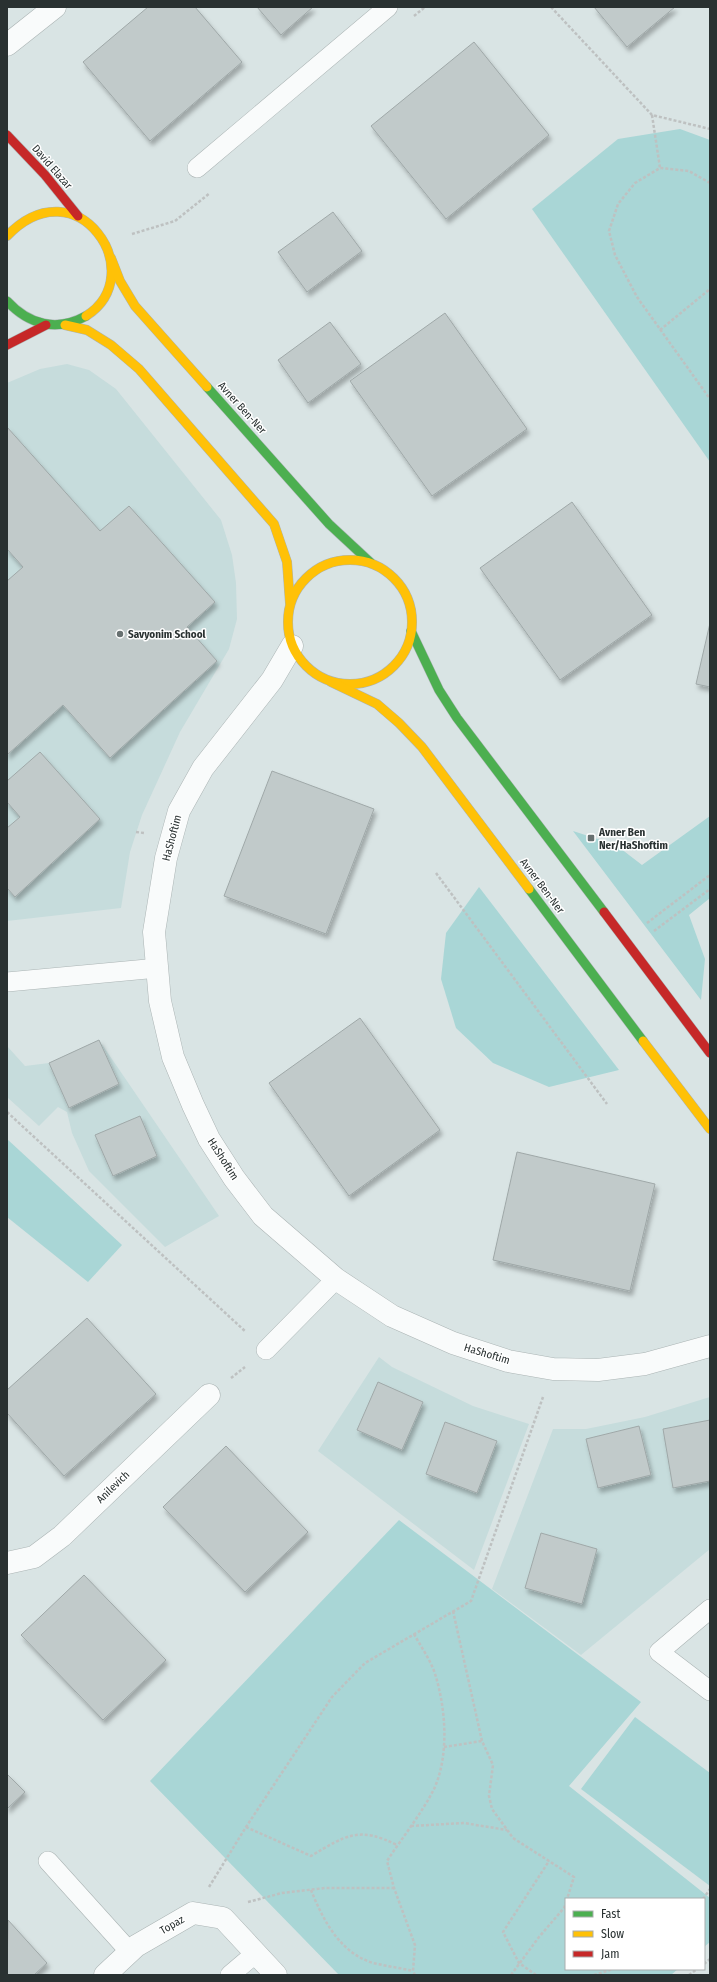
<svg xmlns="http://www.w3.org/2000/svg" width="717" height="1982" font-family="'Fira Sans Condensed',sans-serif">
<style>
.built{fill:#c6dcdc}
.green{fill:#a9d6d6}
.building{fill:#c1caca;stroke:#9fa8a8;filter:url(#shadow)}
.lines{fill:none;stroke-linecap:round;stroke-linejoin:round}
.lane-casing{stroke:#abb4b4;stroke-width:20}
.street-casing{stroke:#abb4b4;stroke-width:23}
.fast-casing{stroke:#abb4b4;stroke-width:10}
.slow-casing{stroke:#abb4b4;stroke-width:10}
.jam-casing{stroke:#abb4b4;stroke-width:10}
.path{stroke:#bec1c1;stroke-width:2.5;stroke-dasharray:3 2;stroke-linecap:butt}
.lane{stroke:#f9fbfb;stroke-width:19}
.street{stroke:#f9fbfb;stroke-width:22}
.fast{stroke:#4caf50;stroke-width:9}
.slow{stroke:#ffc107;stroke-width:9}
.jam{stroke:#c62828;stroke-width:9}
.poi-dot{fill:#677070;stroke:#fff;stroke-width:1.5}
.labels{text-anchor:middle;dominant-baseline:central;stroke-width:3;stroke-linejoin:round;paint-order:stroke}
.street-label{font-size:11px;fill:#293131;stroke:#fff}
.poi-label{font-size:11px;font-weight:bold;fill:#293131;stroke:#fff;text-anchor:start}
</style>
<defs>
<filter id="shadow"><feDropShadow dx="2.5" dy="4.5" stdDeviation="2" flood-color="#0004"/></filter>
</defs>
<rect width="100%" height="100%" fill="#d9e4e4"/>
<g class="built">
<polygon points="67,364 89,370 116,389 221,520 232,555 236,583 237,619 229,649 180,732 142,815 130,852 121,908 7,921 7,383 40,369"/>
<polygon points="99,1040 219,1216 165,1247 89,1171 72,1133 67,1112 58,1107 39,1126 7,1097 7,1046 25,1066 49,1063"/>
<polygon points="379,1357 392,1367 473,1406 529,1424 474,1570 318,1451"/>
<polygon points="710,1397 710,1549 581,1655 492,1589 553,1429 586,1429 645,1417"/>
</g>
<g class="green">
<polygon points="680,129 710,140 710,462 532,209 618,139"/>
<polygon points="710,816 710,898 689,915 705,959 701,1000 573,831 616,845 642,865"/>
<polygon points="479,887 619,1070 549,1087 493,1063 456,1028 441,979 446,933"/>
<polygon points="7,1139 122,1245 88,1282 7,1217"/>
<polygon points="399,1520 641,1702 569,1786 710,1898 710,1942 704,1947 704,1899 566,1899 566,1969 678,1969 671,1975 339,1975 150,1781"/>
<polygon points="635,1717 710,1773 710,1886 581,1789"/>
</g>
<g class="building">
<polygon points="148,7 195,7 242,62 150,141 83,62"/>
<polygon points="257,7 313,7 281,35"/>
<polygon points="594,7 675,7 627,47"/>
<polygon points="474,42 549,135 446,219 371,126"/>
<polygon points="333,212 362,251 307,292 278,252"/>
<polygon points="445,313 527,429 432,496 350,381"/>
<polygon points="330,322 361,364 308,403 278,360"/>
<polygon points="7,427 100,531 129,506 215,602 187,627 217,661 110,758 63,705 7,755 7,581 23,567 7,549"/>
<polygon points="572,502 652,615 560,680 480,568"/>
<polygon points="710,623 710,687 696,684"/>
<polygon points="40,752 100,819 15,897 7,888 7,828 20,817 7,802 7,781"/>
<polygon points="272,771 374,809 326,934 224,896"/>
<polygon points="360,1018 440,1130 349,1196 269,1083"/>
<polygon points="99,1040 119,1084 69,1108 49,1063"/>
<polygon points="140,1116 157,1156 113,1176 95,1135"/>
<polygon points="517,1152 655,1184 630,1291 493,1260"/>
<polygon points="87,1318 156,1394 64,1476 7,1413 7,1390"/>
<polygon points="378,1382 423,1402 402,1450 357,1430"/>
<polygon points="710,1420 710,1481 673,1488 663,1429"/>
<polygon points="445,1422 497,1441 477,1493 426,1474"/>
<polygon points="639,1426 651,1475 598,1488 586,1439"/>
<polygon points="226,1446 308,1532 245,1592 163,1507"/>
<polygon points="541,1533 597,1549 582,1604 525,1588"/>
<polygon points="84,1575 166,1660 103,1720 21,1635"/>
<polygon points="7,1774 25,1792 7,1809"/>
<polygon points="8,1920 47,1963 34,1975 7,1975"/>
</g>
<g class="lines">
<defs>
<g id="lane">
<polyline points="197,168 388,7"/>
<polyline points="7,982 158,968"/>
<polyline points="266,1350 336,1279"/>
<polyline points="710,1609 659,1652 710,1691"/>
<polyline points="48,1861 130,1952"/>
<polyline points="230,1975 256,1953"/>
</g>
<g id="street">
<polyline points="7,45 55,7"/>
<polyline points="292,646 272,680 203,768 179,811 166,858 154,932 160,1001 173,1057 193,1105 209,1139 234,1178 263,1216 336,1279 392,1316 453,1343 508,1361 553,1369 598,1370 645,1364 710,1346"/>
<polyline points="7,1563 34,1557 62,1536 209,1395"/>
<polyline points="105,1975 136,1946 193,1913 223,1918 276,1975"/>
</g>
<g id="fast">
<path d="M 7,301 C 29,325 57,332 86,316"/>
<polyline points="207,387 329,524 371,563"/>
<polyline points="411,631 439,690 457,718 604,912"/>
<polyline points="529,889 643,1041"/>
</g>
<g id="slow">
<path d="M 7,236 C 77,163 152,274 86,316"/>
<polyline points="111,258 120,281 135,306 207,387"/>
<polyline points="65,325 87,330 111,345 139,369 274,524 287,562 290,603"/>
<circle cx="350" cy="622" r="62"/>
<polyline points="331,682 377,704 399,723 422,747 529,889"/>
<polyline points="643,1041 710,1129"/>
</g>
<g id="jam">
<polyline points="7,135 45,175 78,216"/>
<polyline points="7,345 46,325"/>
<polyline points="604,912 710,1053"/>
</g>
</defs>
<use href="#lane" class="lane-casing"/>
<use href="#street" class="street-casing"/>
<use href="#fast" class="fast-casing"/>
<use href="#slow" class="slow-casing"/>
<use href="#jam" class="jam-casing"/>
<g class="path">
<polyline points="551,7 652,115 710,129"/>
<polyline points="414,16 425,7"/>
<polyline points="652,115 660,168"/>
<polyline points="710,183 689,171 660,168 635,183 618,204 609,231 615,255 637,297 710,399"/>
<polyline points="132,234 175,221 210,193"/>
<polyline points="660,330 710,289"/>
<polyline points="136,832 144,833"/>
<polyline points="436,873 607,1104"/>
<polyline points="647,923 710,875"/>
<polyline points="654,931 710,889"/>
<polyline points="7,1112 246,1332"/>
<polyline points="231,1378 245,1367"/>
<polyline points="453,1611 482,1741 493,1765 489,1796 492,1809 513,1838 574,1877 567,1899"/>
<path d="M 414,1634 C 421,1647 432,1662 436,1677 C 446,1711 449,1756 434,1789 C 422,1813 402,1838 387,1861 L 394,1888 L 415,1945 L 413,1971 L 415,1975"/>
<polyline points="444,1747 482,1741"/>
<polyline points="411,1826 464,1823 507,1830"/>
<path d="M 246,1827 L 311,1856 C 346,1835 359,1826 397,1845"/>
<polyline points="209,1887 246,1827 332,1697 365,1663 471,1601 543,1397"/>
<path d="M 311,1890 C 323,1920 340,1953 373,1963 C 386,1966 400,1968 413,1971"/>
<polyline points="703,1899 710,1889"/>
<polyline points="248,1902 282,1893 325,1888 394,1888"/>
<polyline points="704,1964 710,1959"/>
<polyline points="511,1975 539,1937 564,1908 566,1903"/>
<polyline points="536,1975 519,1963 503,1932 549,1861"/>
<polyline points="594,1975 613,1969"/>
<polyline points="689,1975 697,1969"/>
</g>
<use href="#lane" class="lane"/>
<use href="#street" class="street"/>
<use href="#fast" class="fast"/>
<use href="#slow" class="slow"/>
<use href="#jam" class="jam"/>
</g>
<g class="poi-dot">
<circle cx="120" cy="634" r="4"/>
<rect x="587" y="834" width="8" height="8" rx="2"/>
</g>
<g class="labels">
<g class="street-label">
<text transform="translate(52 167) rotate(49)">David Elazar</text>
<text transform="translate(242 408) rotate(48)">Avner Ben-Ner</text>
<text transform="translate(172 838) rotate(-75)">HaShoftim</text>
<text transform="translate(542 886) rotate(53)">Avner Ben-Ner</text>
<text transform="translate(223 1159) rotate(57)">HaShoftim</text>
<text transform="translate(487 1354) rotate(17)">HaShoftim</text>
<text transform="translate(113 1487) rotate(-44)">Anilevich</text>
<text transform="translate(172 1925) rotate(-30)">Topaz</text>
</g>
<g class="poi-label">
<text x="128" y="634">Savyonim School</text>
<text x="599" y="832">Avner Ben<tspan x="599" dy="13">Ner/HaShoftim</tspan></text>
</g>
</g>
<rect width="717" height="1982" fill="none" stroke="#293131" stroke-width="16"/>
<rect x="565" y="1898" width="140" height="72" fill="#ffffff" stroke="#a9adad"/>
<rect x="573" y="1911" width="20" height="6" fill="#4caf50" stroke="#a9adad"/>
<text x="601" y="1918" font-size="12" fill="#293131">Fast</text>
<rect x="573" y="1931" width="20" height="6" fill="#ffc107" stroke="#a9adad"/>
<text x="601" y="1938" font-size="12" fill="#293131">Slow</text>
<rect x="573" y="1951" width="20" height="6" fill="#c62828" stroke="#a9adad"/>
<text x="601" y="1958" font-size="12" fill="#293131">Jam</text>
</svg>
